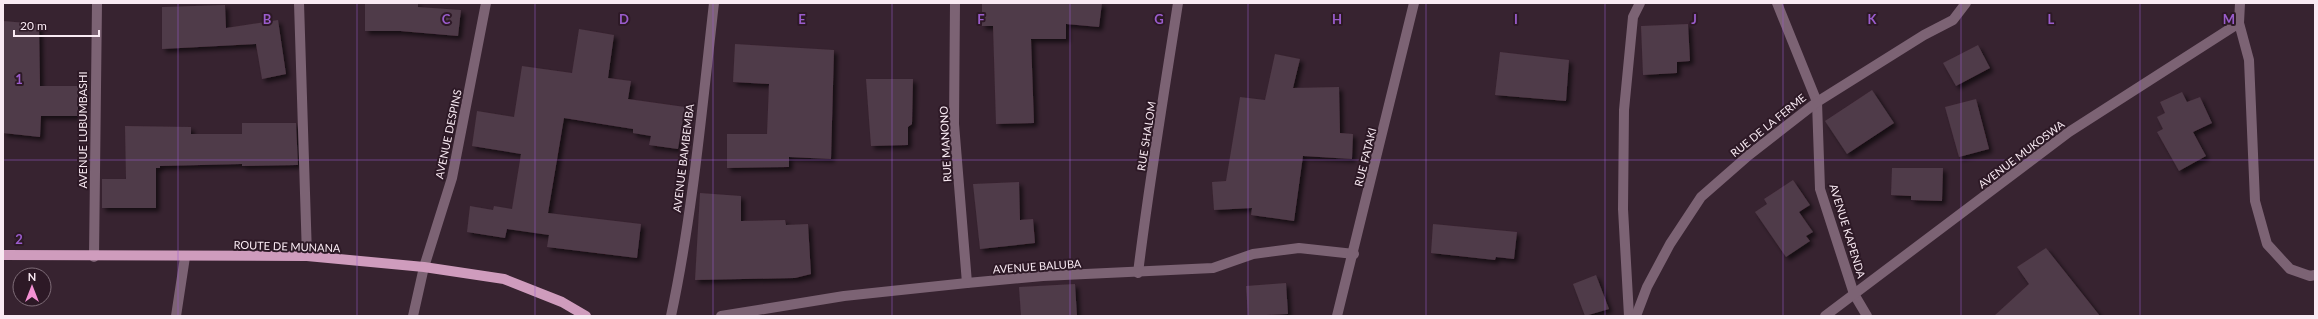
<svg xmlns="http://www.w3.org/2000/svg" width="2318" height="319" font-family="Lato,sans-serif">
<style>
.building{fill:#503a48;filter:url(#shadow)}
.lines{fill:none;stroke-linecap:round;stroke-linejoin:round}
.minor{stroke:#7c6374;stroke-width:10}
.major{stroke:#cf9cbd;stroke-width:10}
.grid{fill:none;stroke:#9a5ccc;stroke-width:1;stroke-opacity:0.55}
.labels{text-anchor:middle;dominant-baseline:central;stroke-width:4;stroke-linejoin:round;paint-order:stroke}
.street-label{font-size:11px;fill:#f9eaf3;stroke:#2d1926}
.grid-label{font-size:13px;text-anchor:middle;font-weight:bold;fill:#9a5ccc;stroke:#2d1926;stroke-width:4;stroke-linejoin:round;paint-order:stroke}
</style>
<defs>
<filter id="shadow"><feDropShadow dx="3.5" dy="3.5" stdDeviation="2" flood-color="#0009"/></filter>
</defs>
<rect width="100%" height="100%" fill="#372330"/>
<g class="building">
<polygon points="365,3 418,3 418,7 461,10 458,36 400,31 365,31"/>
<polygon points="982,3 1102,3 1099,27 1066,24 1066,39 1031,39 1034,123 996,124 993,26 982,26"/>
<polygon points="225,5 226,28 278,20 286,74 262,79 256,44 162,49 162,7"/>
<polygon points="3,21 39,24 40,86 78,86 78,116 41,116 40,137 3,133"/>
<polygon points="1688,24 1690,61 1677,62 1677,73 1643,75 1641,26"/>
<polygon points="579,29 614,35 608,78 631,81 628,99 685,107 678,149 649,145 651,136 633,133 633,129 564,118 548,213 641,224 637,258 547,247 549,235 507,229 505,238 467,232 470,206 493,210 494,206 512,209 521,154 472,146 477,111 514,117 522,66 572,73"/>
<polygon points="735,44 834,50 831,159 789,157 789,167 727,168 727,134 767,134 769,84 733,82"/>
<polygon points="1978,45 1990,68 1956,86 1943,63"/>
<polygon points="1500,52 1569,60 1566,101 1495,95"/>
<polygon points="1275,54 1300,59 1293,88 1339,87 1340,133 1353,134 1352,159 1303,156 1294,221 1251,215 1252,208 1214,210 1212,182 1226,181 1240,97 1265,100"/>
<polygon points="866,79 913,79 912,124 908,127 908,145 871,146"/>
<polygon points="1872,90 1894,123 1847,154 1825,121"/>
<polygon points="2182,92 2187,102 2200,97 2212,123 2193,132 2206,156 2179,171 2157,132 2163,129 2157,117 2165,113 2160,102"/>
<polygon points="1976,99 1989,149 1959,157 1945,107"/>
<polygon points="242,123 296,123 298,165 242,166 242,164 160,166 160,168 156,168 156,208 102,208 102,179 126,179 125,126 191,127 191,134 242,134"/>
<polygon points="1892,168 1943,168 1942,201 1911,200 1911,196 1891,195"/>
<polygon points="1793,180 1810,205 1799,212 1813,232 1806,236 1810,241 1786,257 1755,212 1767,204 1764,199"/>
<polygon points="1019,182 1020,220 1033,219 1035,243 980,249 973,184"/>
<polygon points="700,193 741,196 741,221 785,220 786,225 808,224 811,274 795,278 695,280"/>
<polygon points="1433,224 1517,232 1514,259 1496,257 1495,260 1431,253"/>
<polygon points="2046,248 2100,316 1994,316 2029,284 2017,267"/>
<polygon points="1596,275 1609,309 1585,316 1573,284"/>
<polygon points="1286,283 1288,314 1248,316 1246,286"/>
<polygon points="1075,284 1077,316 1021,316 1019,287"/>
</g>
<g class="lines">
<g class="minor">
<polyline points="299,3 307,256"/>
<polyline points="955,3 954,124 967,283"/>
<polyline points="1777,3 1817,102 1820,189 1854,294 1867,316"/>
<polyline points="2240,3 2239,23 2249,60 2255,201 2267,244 2290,269 2310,276 2315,275"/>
<polyline points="94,257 97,3"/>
<path d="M 1138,273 C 1149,183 1164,93 1178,3"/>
<polyline points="176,316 185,257"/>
<polyline points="413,316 424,267 452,178 486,3"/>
<path d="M 671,316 C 693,213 702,107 714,3"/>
<polyline points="721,316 844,296 967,283 1043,276 1213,268 1253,254 1299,248 1354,254"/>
<polyline points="1337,316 1414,3"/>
<polyline points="1629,316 1623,209 1624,110 1633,17 1640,3"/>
<polyline points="1636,316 1647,287 1670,244 1701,197 1749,155 1817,102 1924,35 1953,20 1966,3"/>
<polyline points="1825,316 2069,132 2239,23"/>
</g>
<polyline class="major" points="3,255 307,256 424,267 504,279 562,302 586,316"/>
</g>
<path class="grid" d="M 178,3 L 178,316M 357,3 L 357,316M 535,3 L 535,316M 713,3 L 713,316M 892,3 L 892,316M 1070,3 L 1070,316M 1248,3 L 1248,316M 1426,3 L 1426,316M 1605,3 L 1605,316M 1783,3 L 1783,316M 1961,3 L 1961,316M 2140,3 L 2140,316M 3,160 L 2315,160"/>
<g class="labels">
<g class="street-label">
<text transform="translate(1768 125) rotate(-39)">RUE DE LA FERME</text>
<text transform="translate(82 130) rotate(-90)">AVENUE LUBUMBASHI</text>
<text transform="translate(448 134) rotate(-78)">AVENUE DESPINS</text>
<text transform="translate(1146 136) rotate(-81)">RUE SHALOM</text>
<text transform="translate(945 144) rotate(-93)">RUE MANONO</text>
<text transform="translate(2021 154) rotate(-37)">AVENUE MUKOSWA</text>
<text transform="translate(1365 157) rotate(-76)">RUE FATAKI</text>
<text transform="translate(683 158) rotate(-83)">AVENUE BAMBEMBA</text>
<text transform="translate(1848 231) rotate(73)">AVENUE KAPENDA</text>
<text transform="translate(287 246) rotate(2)">ROUTE DE MUNANA</text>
<text transform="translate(1037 266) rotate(-4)">AVENUE BALUBA</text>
</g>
</g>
<g class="grid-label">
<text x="267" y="24">B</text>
<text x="446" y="24">C</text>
<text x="624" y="24">D</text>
<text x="802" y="24">E</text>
<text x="981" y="24">F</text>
<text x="1159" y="24">G</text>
<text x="1337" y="24">H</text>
<text x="1516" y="24">I</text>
<text x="1694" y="24">J</text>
<text x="1872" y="24">K</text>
<text x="2051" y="24">L</text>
<text x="2229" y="24">M</text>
<text x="19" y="84">1</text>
<text x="19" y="244">2</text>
</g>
<rect width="2318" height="319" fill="none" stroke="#f9eaf3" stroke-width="8"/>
<g transform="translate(32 287)"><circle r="19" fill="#2d1926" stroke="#7f6d78"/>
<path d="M0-3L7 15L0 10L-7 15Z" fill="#f491d4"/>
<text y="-6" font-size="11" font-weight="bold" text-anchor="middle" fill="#f9eaf3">N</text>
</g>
<path d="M14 30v6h85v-6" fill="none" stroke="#f9eaf3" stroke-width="2"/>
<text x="20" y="30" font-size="12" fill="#f9eaf3" stroke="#2d1926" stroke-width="3" paint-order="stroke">20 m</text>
</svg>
